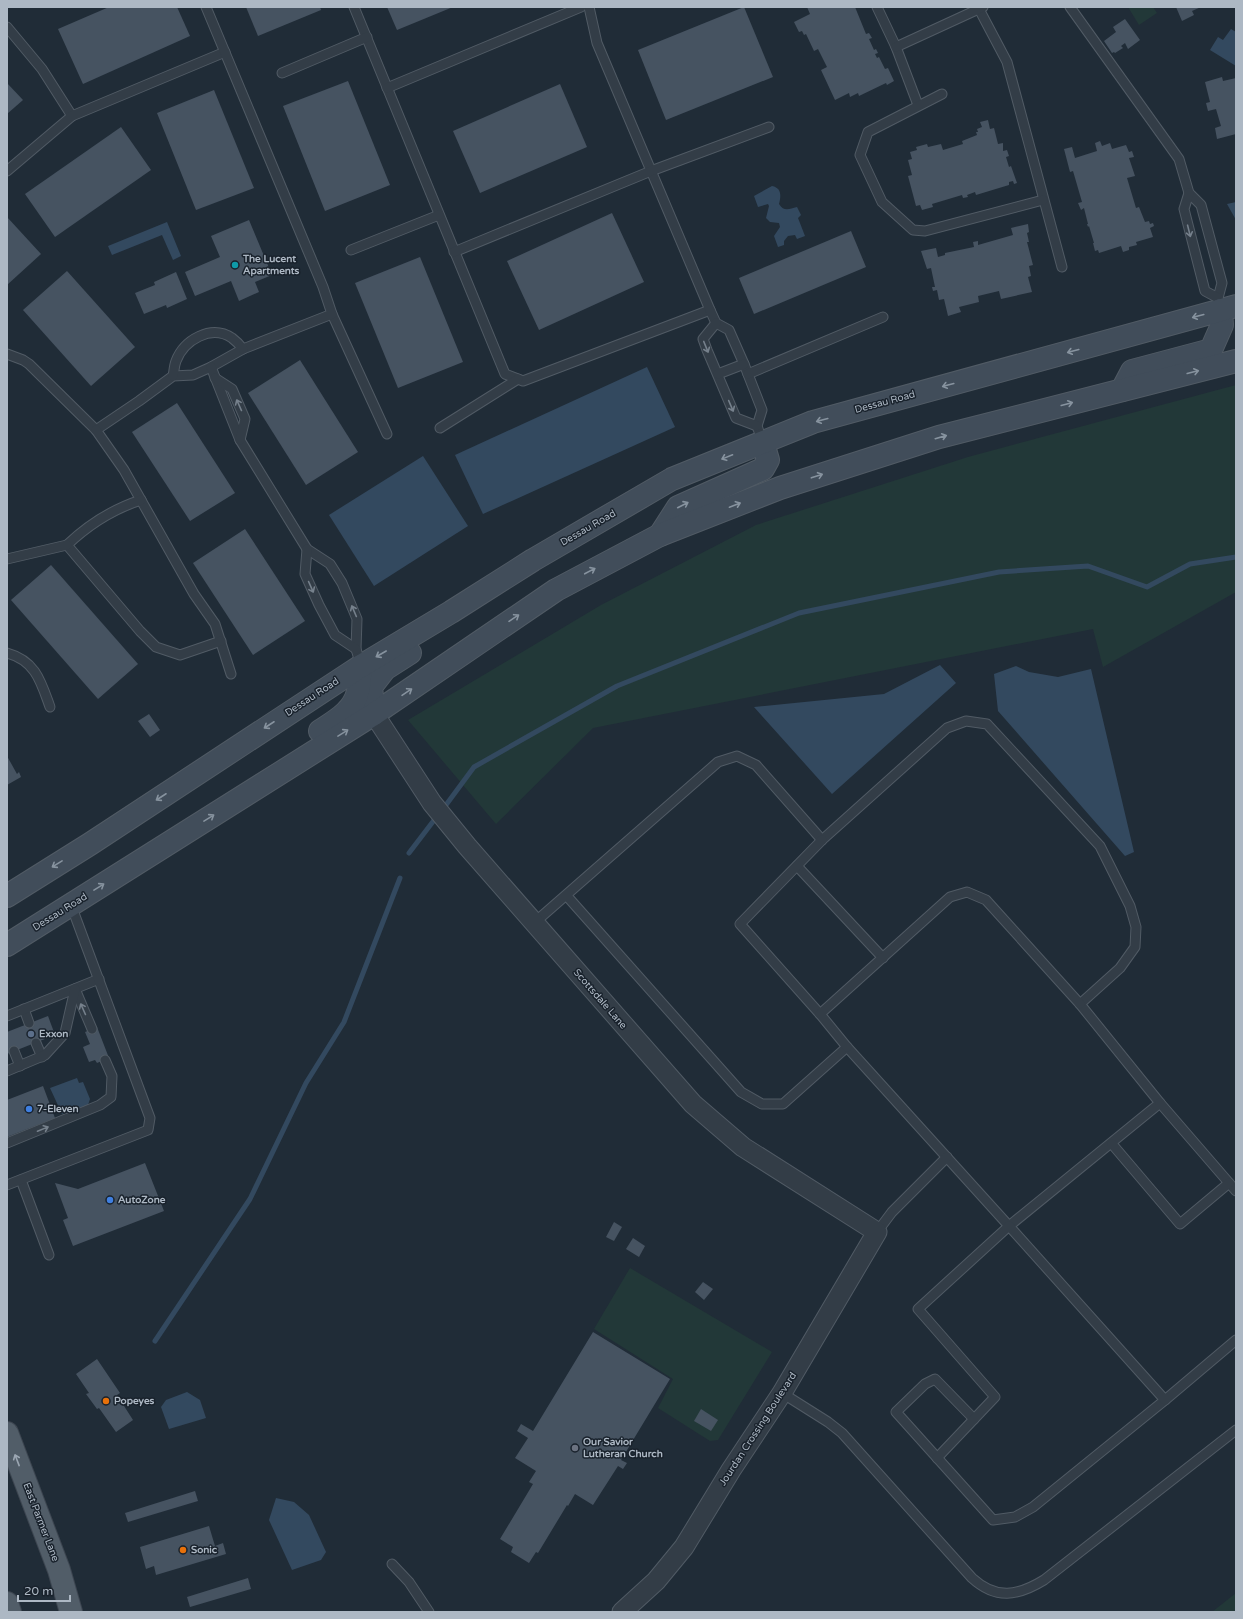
<svg xmlns="http://www.w3.org/2000/svg" width="1243" height="1619" font-family="'Varela Round',sans-serif">
<style>
.green{fill:#223838}
.water{fill:#33495f}
.lines{fill:none;stroke-linecap:round;stroke-linejoin:round}
.stream{stroke:#33495f;stroke-width:5}
.building{fill:#465361}
.lane-casing{stroke:#515b65;stroke-width:11}
.street-casing{stroke:#515b65;stroke-width:21}
.secondary-casing{stroke:#515b65;stroke-width:24}
.primary-casing{stroke:#3d4651;stroke-width:24}
.lane{stroke:#333d47;stroke-width:9}
.street{stroke:#333d47;stroke-width:19}
.secondary{stroke:#414d5a;stroke-width:22}
.primary{stroke:#515d68;stroke-width:22}
.oneway{stroke:#76818c}
.oneway2{stroke:#87939f}
.oneway3{stroke:#9ba6b2}
.culture-dot{fill:#0f9aa8;stroke:#19222c;stroke-width:1.5}
.service-dot{fill:#5c6f8a;stroke:#19222c;stroke-width:1.5}
.shop-dot{fill:#3f7fe0;stroke:#19222c;stroke-width:1.5}
.food-dot{fill:#e8710a;stroke:#19222c;stroke-width:1.5}
.worship-dot{fill:#6b7280;stroke:#19222c;stroke-width:1.5}
.labels{text-anchor:middle;dominant-baseline:central;stroke-width:3;stroke-linejoin:round;paint-order:stroke}
.poi-label{font-size:10px;font-weight:bold;fill:#adb8c4;stroke:#19222c;text-anchor:start}
.street-label{font-size:10px;fill:#adb8c4;stroke:#19222c}
</style>
<rect width="100%" height="100%" fill="#202c37"/>
<g class="green">
<polygon points="1128,7 1153,7 1157,13 1139,25"/>
<polygon points="1236,385 1236,592 1103,667 1093,629 593,728 496,824 408,720 601,605 756,525 968,457"/>
<polygon points="630,1268 772,1352 718,1440 710,1441 658,1408 673,1379 594,1329"/>
<polygon points="1236,1593 1236,1612 1212,1612"/>
</g>
<g class="water">
<polygon points="1231,29 1236,32 1236,66 1210,50 1218,37 1223,40"/>
<path d="M 772,186 C 782,188 781,196 779,204 C 784,212 789,209 797,207 L 801,215 L 798,218 L 805,236 L 797,239 L 795,235 L 788,236 L 784,241 L 784,245 L 778,247 L 774,236 L 780,227 L 779,223 L 770,222 L 766,218 L 769,206 L 768,204 L 758,207 L 754,196 Z"/>
<polygon points="1236,202 1236,220 1227,204"/>
<polygon points="167,222 181,256 173,260 162,235 112,255 108,246"/>
<polygon points="647,367 675,427 483,514 455,455"/>
<polygon points="423,456 468,526 374,586 329,515"/>
<polygon points="940,665 956,683 832,794 754,707 884,694"/>
<polygon points="1016,666 1029,672 1058,677 1091,669 1134,852 1125,856 998,711 994,674"/>
<polygon points="77,1078 79,1083 83,1082 90,1099 88,1105 62,1114 50,1088"/>
<polygon points="187,1392 200,1400 206,1418 169,1429 161,1407 166,1400"/>
<polygon points="276,1498 294,1502 309,1515 326,1552 321,1560 292,1570 269,1520"/>
</g>
<g class="lines">
<g class="stream">
<polyline points="443,809 474,767 617,686 799,613 999,572 1088,566 1147,587 1190,564 1236,557"/>
<polyline points="409,853 438,815"/>
<polyline points="155,1341 250,1199 306,1083 344,1022 400,878"/>
</g>
</g>
<g class="building">
<polygon points="109,7 177,7 190,36 83,84 58,29"/>
<polygon points="246,7 320,7 321,10 258,36"/>
<polygon points="387,7 453,7 397,30"/>
<polygon points="744,7 773,77 666,120 638,50"/>
<polygon points="807,7 855,7 866,34 869,33 872,38 869,39 874,50 876,49 878,53 875,54 877,58 879,57 885,69 888,68 894,81 887,85 886,83 859,96 858,93 850,97 849,93 835,100 821,70 827,67 818,49 814,51 806,34 804,35 802,31 799,32 794,22 810,14"/>
<polygon points="1176,7 1201,7 1192,11 1194,15 1182,21"/>
<polygon points="1125,19 1140,40 1128,49 1125,43 1121,46 1123,48 1115,53 1114,52 1112,53 1104,41 1116,32 1113,27"/>
<polygon points="1222,77 1223,81 1236,78 1236,134 1217,139 1215,128 1221,126 1216,109 1208,111 1206,103 1210,102 1205,82"/>
<polygon points="348,81 390,185 325,211 283,106"/>
<polygon points="7,83 23,100 7,114"/>
<polygon points="560,84 587,147 480,193 453,131"/>
<polygon points="214,90 254,188 196,210 157,113"/>
<polygon points="988,120 990,129 994,128 998,144 1003,143 1003,151 1007,150 1009,156 1006,157 1009,167 1011,166 1017,183 1014,184 1013,181 1009,182 1009,185 976,195 975,192 967,195 968,197 963,198 962,195 932,204 933,207 922,210 920,205 916,206 908,176 912,175 908,160 912,159 910,152 917,150 916,147 927,144 928,147 941,144 943,150 963,144 962,141 977,135 976,132 978,132 977,129 982,127 980,122"/>
<polygon points="121,127 151,170 55,237 25,194"/>
<polygon points="1100,141 1102,146 1110,143 1112,149 1126,145 1129,152 1132,151 1134,157 1129,158 1135,176 1127,178 1136,208 1139,207 1145,222 1149,221 1150,224 1153,223 1154,226 1150,228 1153,237 1136,242 1137,245 1129,247 1129,250 1123,252 1121,246 1099,253 1098,250 1095,251 1093,243 1094,243 1089,226 1088,227 1087,224 1088,224 1084,208 1081,210 1078,203 1082,202 1073,171 1070,172 1064,149 1072,147 1075,158 1097,151 1095,143"/>
<polygon points="612,213 644,282 539,330 507,261"/>
<polygon points="7,217 41,254 7,285"/>
<polygon points="249,220 272,275 255,282 259,292 239,301 231,281 195,296 185,272 220,257 211,236"/>
<polygon points="1028,224 1029,232 1027,233 1029,242 1027,242 1033,265 1029,266 1031,276 1028,277 1032,292 1001,299 999,291 978,296 979,302 959,307 961,312 948,316 944,299 939,300 937,290 933,291 932,287 935,287 931,268 927,269 921,251 936,248 938,257 945,255 945,253 974,247 973,242 978,241 978,245 1013,235 1011,228"/>
<polygon points="851,231 866,267 754,314 739,278"/>
<polygon points="420,257 463,362 398,388 355,283"/>
<polygon points="67,271 135,347 91,386 23,310"/>
<polygon points="176,272 187,299 167,308 166,305 144,314 135,293 155,285 154,282"/>
<polygon points="300,360 358,452 306,485 248,393"/>
<polygon points="177,403 235,493 190,521 132,432"/>
<polygon points="245,529 305,621 253,655 193,563"/>
<polygon points="51,565 138,664 98,699 11,600"/>
<polygon points="149,714 160,730 150,737 138,721"/>
<polygon points="7,756 17,774 19,772 21,777 7,785"/>
<polygon points="48,1016 55,1035 7,1054 7,1032"/>
<polygon points="97,1027 109,1058 97,1063 95,1060 89,1062 83,1047 90,1044 85,1032"/>
<polygon points="43,1086 55,1118 7,1137 7,1100"/>
<polygon points="145,1163 164,1211 73,1246 63,1220 68,1218 55,1183 78,1189"/>
<polygon points="614,1222 622,1227 614,1241 606,1237"/>
<polygon points="633,1238 645,1246 639,1257 626,1249"/>
<polygon points="703,1282 713,1289 704,1300 695,1292"/>
<polygon points="593,1332 670,1379 621,1460 627,1463 623,1469 618,1466 593,1505 575,1494 568,1506 567,1505 538,1553 536,1552 529,1563 511,1552 513,1547 500,1539 533,1484 529,1482 536,1471 515,1458 528,1438 517,1431 521,1424 533,1431"/>
<polygon points="97,1359 120,1393 117,1395 133,1420 116,1432 99,1408 97,1409 86,1394 89,1393 76,1374"/>
<polygon points="701,1409 718,1420 711,1431 694,1421"/>
<polygon points="195,1491 198,1501 128,1522 125,1513"/>
<polygon points="209,1526 215,1546 223,1543 226,1554 156,1575 154,1566 146,1569 140,1547"/>
<polygon points="248,1578 251,1589 190,1607 187,1597"/>
</g>
<g class="lines">
<defs>
<g id="lane">
<polyline points="354,7 505,374 523,381 710,310"/>
<polyline points="589,7 597,43 710,310 716,323 729,330 744,364 762,410 757,426 763,443"/>
<polyline points="877,7 896,47 918,105"/>
<polyline points="1070,7 1179,159 1189,193 1201,205 1222,283 1218,298 1221,310"/>
<polyline points="979,9 1007,62 1062,267"/>
<polyline points="7,27 42,69 72,116"/>
<polyline points="896,47 983,7"/>
<polyline points="282,73 367,37"/>
<polyline points="387,88 581,7"/>
<polyline points="942,94 868,132 860,155 882,202 913,230 925,231 1043,200"/>
<polyline points="7,171 72,116 225,52"/>
<polyline points="1189,193 1184,209 1205,291 1218,298"/>
<polyline points="351,250 439,215"/>
<polyline points="454,252 651,171 769,127"/>
<polyline points="332,314 387,434"/>
<polyline points="716,323 703,339 707,350 736,418 757,426"/>
<polyline points="7,354 23,360 29,364 96,430 139,401 173,376 193,375 211,367 243,349 332,314 323,287 206,7"/>
<polyline points="211,367 240,440 307,549 330,564 342,583 357,619 356,649 361,666"/>
<polyline points="718,374 744,364"/>
<polyline points="748,374 883,317"/>
<path d="M 173,376 C 174,372 174,366 176,361 C 184,340 211,324 232,338 C 236,341 240,345 243,349"/>
<polyline points="215,378 232,389 245,419 240,440"/>
<polyline points="440,428 518,379"/>
<polyline points="96,430 124,470 194,594 215,624 231,674"/>
<path d="M 141,500 C 113,509 88,525 67,545 L 140,631 L 156,647 L 180,655 L 221,641"/>
<polyline points="307,549 305,574 319,605 335,635 356,649"/>
<polyline points="7,559 67,545"/>
<path d="M 7,653 C 36,661 41,682 50,707"/>
<polyline points="797,866 883,958"/>
<polyline points="534,923 718,762 737,756 756,765 822,840 947,728 966,721 987,724 1100,846 1130,906 1136,927 1135,947 1120,968 1080,1004 1160,1103 1009,1226 847,1047 783,1104 762,1104 741,1092 566,895"/>
<polyline points="75,989 92,1029"/>
<polyline points="24,1009 29,1023"/>
<polyline points="820,1014 740,924 822,840"/>
<polyline points="7,1016 99,979"/>
<polyline points="36,1043 42,1057"/>
<polyline points="847,1047 820,1014 950,897 967,892 986,900 1080,1004"/>
<polyline points="14,1051 20,1066"/>
<polyline points="7,1071 45,1055 65,1033 75,989"/>
<polyline points="1160,1103 1236,1191"/>
<polyline points="7,1143 100,1105 111,1097 112,1076 105,1060"/>
<polyline points="1112,1144 1180,1224 1229,1183"/>
<polyline points="21,1180 49,1255"/>
<polyline points="7,1185 148,1130 150,1118 71,905"/>
<polyline points="877,1232 892,1212 947,1157"/>
<path d="M 782,1393 L 828,1422 L 842,1433 L 972,1578 C 996,1600 1018,1596 1044,1580 L 1236,1430"/>
<polyline points="974,1419 935,1379 925,1384 896,1412 993,1520 1015,1517 1033,1507 1165,1400"/>
<polyline points="937,1458 995,1397 918,1309 1009,1226 1165,1400 1236,1340"/>
<polyline points="392,1564 409,1582 429,1612"/>
</g>
<polyline id="street" points="374,714 432,803 467,846 693,1104 743,1147 877,1232 782,1393 731,1470 684,1547 656,1581 622,1612"/>
<g id="secondary">
<polyline points="1122,390 1132,371 1211,350 1222,325 1221,310"/>
<polyline points="660,535 678,507 763,469 768,460 763,443"/>
<polyline points="374,714 371,687 385,669 410,653"/>
<path d="M 320,731 C 335,721 354,711 358,691 C 360,683 360,674 361,666"/>
<polyline points="7,896 90,844 361,666 451,612 533,560 672,479 813,422 1236,306"/>
<polyline points="7,945 374,714 556,590 660,535 780,488 939,437 1236,361"/>
</g>
<g id="primary">
<polyline points="7,1433 59,1570 71,1612"/>
<polyline points="7,1603 10,1612"/>
</g>
</defs>
<use href="#lane" class="lane-casing"/>
<use href="#street" class="street-casing"/>
<use href="#secondary" class="secondary-casing"/>
<use href="#primary" class="primary-casing"/>
<use href="#lane" class="lane"/>
<use href="#street" class="street"/>
<use href="#secondary" class="secondary"/>
<use href="#primary" class="primary"/>
</g>
<defs><path id="oneway-shaft" d="M-6 0H5M1.5-3L5.5 0L1.5 3" fill="none" stroke-width="1.6" stroke-linecap="round" stroke-linejoin="round"/></defs>
<g class="oneway">
<use href="#oneway-shaft" transform="translate(1189 231) rotate(76)"/>
<use href="#oneway-shaft" transform="translate(706 347) rotate(68)"/>
<use href="#oneway-shaft" transform="translate(239 405) rotate(-114)"/>
<use href="#oneway-shaft" transform="translate(731 406) rotate(67)"/>
<use href="#oneway-shaft" transform="translate(311 587) rotate(66)"/>
<use href="#oneway-shaft" transform="translate(354 611) rotate(-113)"/>
<use href="#oneway-shaft" transform="translate(83 1009) rotate(-114)"/>
<use href="#oneway-shaft" transform="translate(43 1129) rotate(-22)"/>
</g>
<g class="oneway2">
<use href="#oneway-shaft" transform="translate(1198 316) rotate(165)"/>
<use href="#oneway-shaft" transform="translate(1073 351) rotate(165)"/>
<use href="#oneway-shaft" transform="translate(1193 372) rotate(-14)"/>
<use href="#oneway-shaft" transform="translate(948 385) rotate(165)"/>
<use href="#oneway-shaft" transform="translate(1067 404) rotate(-15)"/>
<use href="#oneway-shaft" transform="translate(822 420) rotate(165)"/>
<use href="#oneway-shaft" transform="translate(941 437) rotate(-16)"/>
<use href="#oneway-shaft" transform="translate(727 457) rotate(158)"/>
<use href="#oneway-shaft" transform="translate(817 476) rotate(-18)"/>
<use href="#oneway-shaft" transform="translate(683 505) rotate(-27)"/>
<use href="#oneway-shaft" transform="translate(735 505) rotate(-21)"/>
<use href="#oneway-shaft" transform="translate(590 571) rotate(-28)"/>
<use href="#oneway-shaft" transform="translate(514 618) rotate(-34)"/>
<use href="#oneway-shaft" transform="translate(381 654) rotate(150)"/>
<use href="#oneway-shaft" transform="translate(407 692) rotate(-34)"/>
<use href="#oneway-shaft" transform="translate(269 725) rotate(147)"/>
<use href="#oneway-shaft" transform="translate(343 733) rotate(-32)"/>
<use href="#oneway-shaft" transform="translate(161 797) rotate(147)"/>
<use href="#oneway-shaft" transform="translate(209 818) rotate(-32)"/>
<use href="#oneway-shaft" transform="translate(57 864) rotate(148)"/>
<use href="#oneway-shaft" transform="translate(99 887) rotate(-32)"/>
</g>
<use class="oneway3" href="#oneway-shaft" transform="translate(17 1460) rotate(-111)"/>
<circle class="culture-dot" cx="235" cy="265" r="4"/>
<circle class="service-dot" cx="31" cy="1034" r="4"/>
<g class="shop-dot">
<circle cx="29" cy="1109" r="4"/>
<circle cx="110" cy="1200" r="4"/>
</g>
<g class="food-dot">
<circle cx="106" cy="1401" r="4"/>
<circle cx="183" cy="1550" r="4"/>
</g>
<circle class="worship-dot" cx="575" cy="1448" r="4"/>
<g class="labels">
<g class="poi-label">
<text x="243" y="259">The Lucent<tspan x="243" dy="12">Apartments</tspan></text>
<text x="39" y="1034">Exxon</text>
<text x="37" y="1109">7-Eleven</text>
<text x="118" y="1200">AutoZone</text>
<text x="114" y="1401">Popeyes</text>
<text x="583" y="1442">Our Savior<tspan x="583" dy="12">Lutheran Church</tspan></text>
<text x="191" y="1550">Sonic</text>
</g>
<g class="street-label">
<text transform="translate(885 402) rotate(-15)">Dessau Road</text>
<text transform="translate(588 528) rotate(-30)">Dessau Road</text>
<text transform="translate(312 697) rotate(-33)">Dessau Road</text>
<text transform="translate(60 912) rotate(-32)">Dessau Road</text>
<text transform="translate(600 999) rotate(49)">Scottsdale Lane</text>
<text transform="translate(758 1429) rotate(-57)">Jourdan Crossing Boulevard</text>
<text transform="translate(41 1522) rotate(69)">East Parmer Lane</text>
</g>
</g>
<rect width="1243" height="1619" fill="none" stroke="#adb8c4" stroke-width="16"/>
<path d="M18 1595v6h52v-6" fill="none" stroke="#adb8c4" stroke-width="2"/>
<text x="24" y="1595" font-size="12" fill="#adb8c4" stroke="#19222c" stroke-width="3" paint-order="stroke">20 m</text>
</svg>
